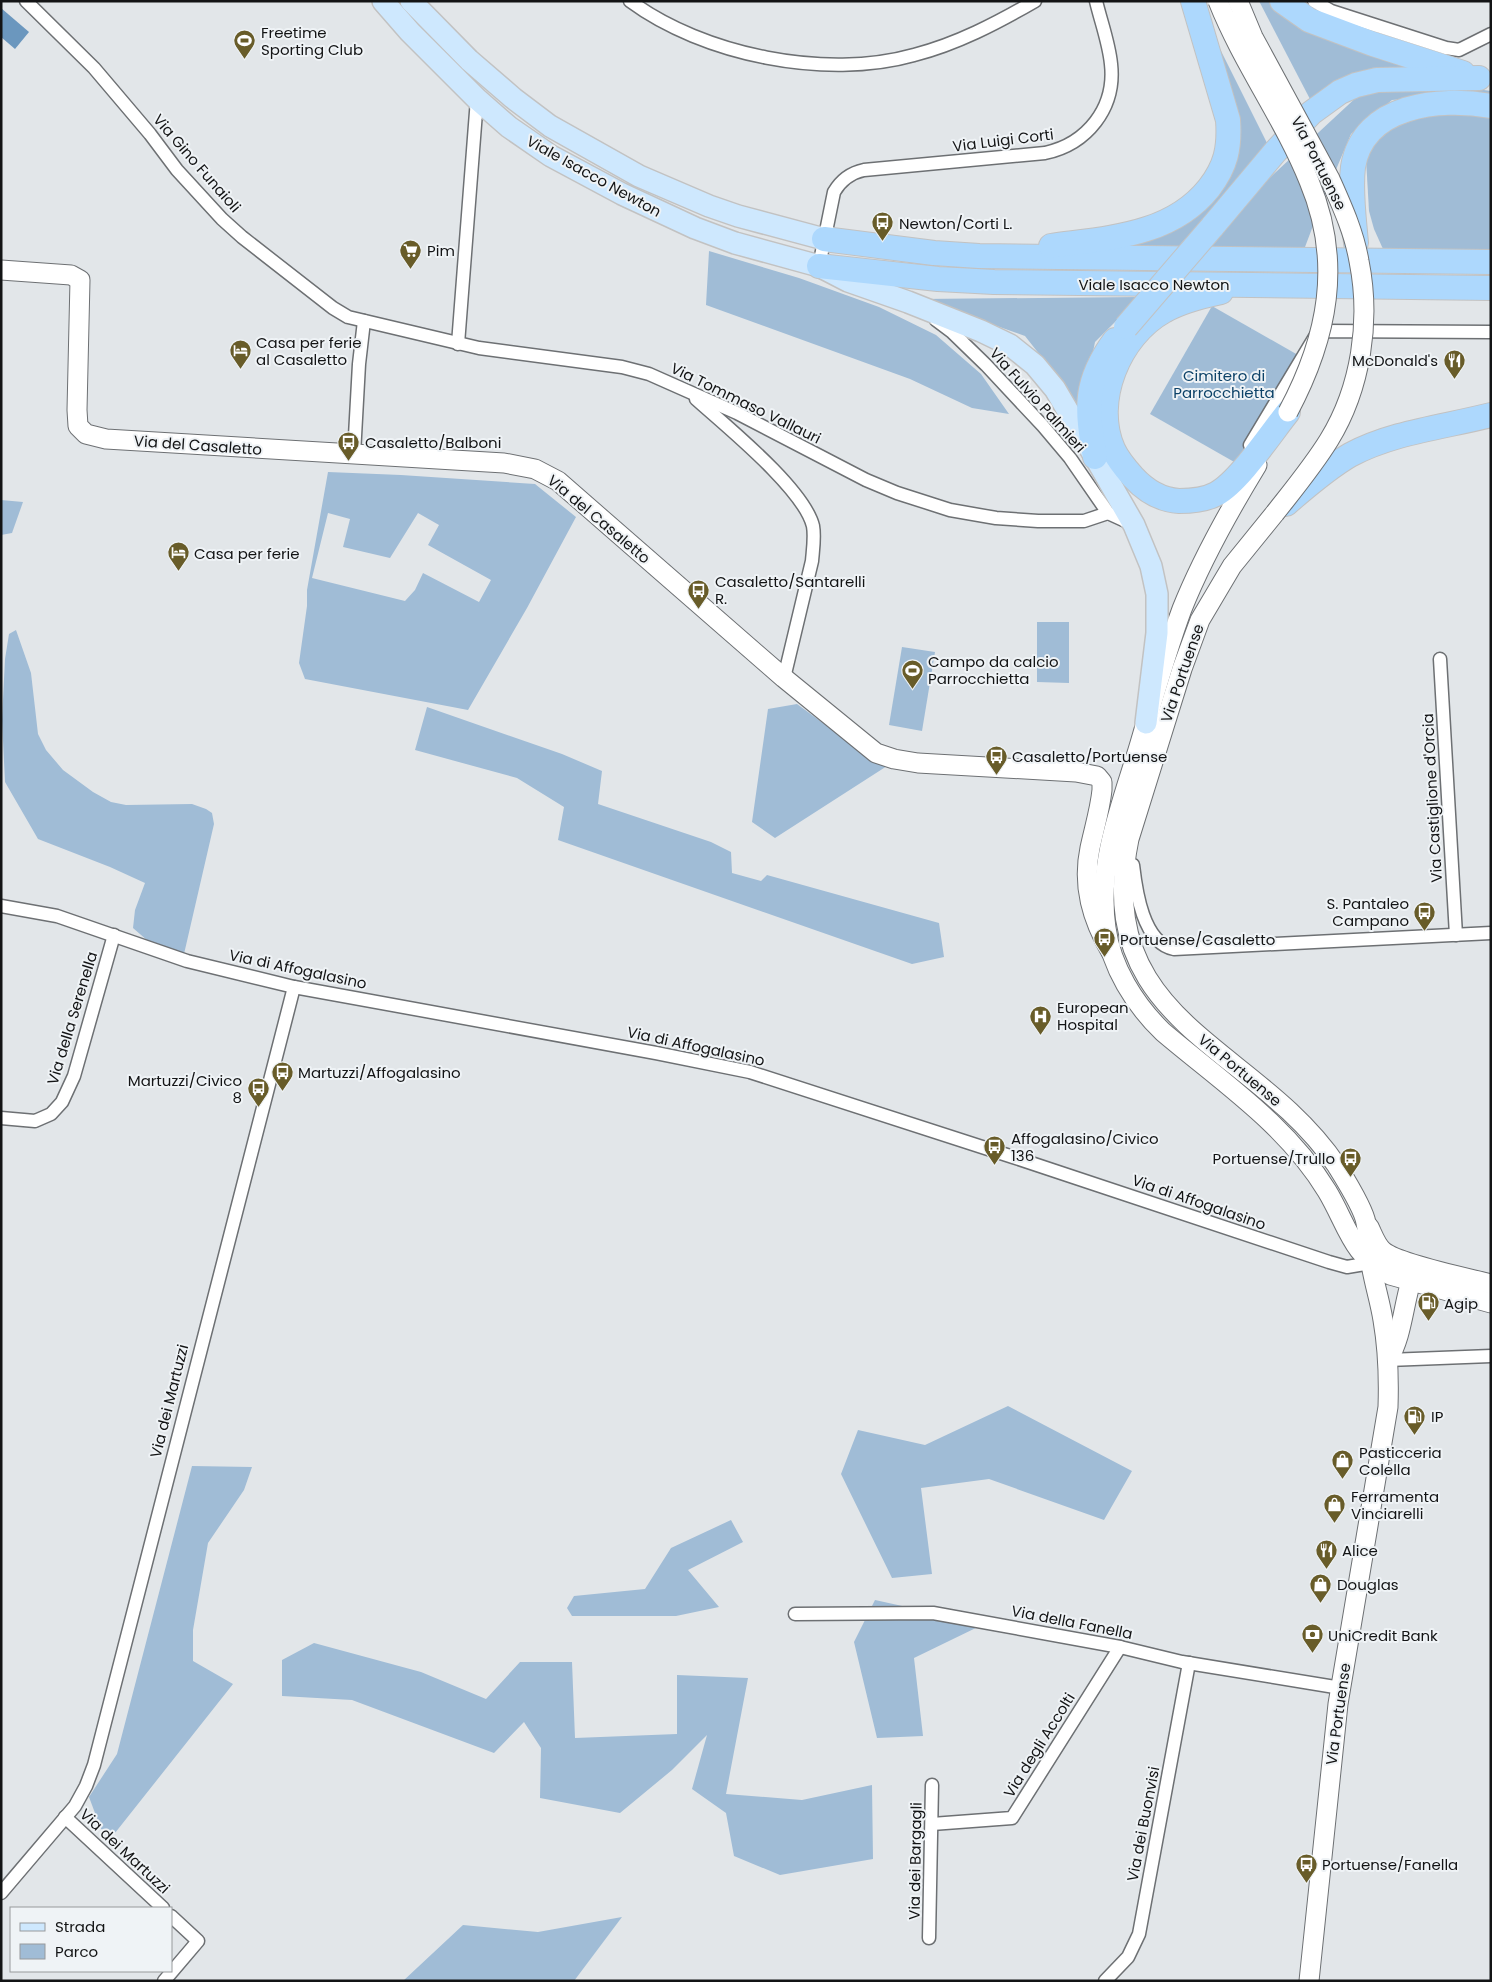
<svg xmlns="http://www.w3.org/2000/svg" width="1492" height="1982" font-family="Poppins,sans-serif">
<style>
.green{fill:#a0bcd6;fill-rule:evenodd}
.water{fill:#6b97be}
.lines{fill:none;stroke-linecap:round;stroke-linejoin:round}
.street-casing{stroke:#6d7073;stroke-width:15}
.secondary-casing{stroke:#6d7073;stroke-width:21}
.primary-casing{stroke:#c2c2c2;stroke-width:24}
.highway-casing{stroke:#c2c2c2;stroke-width:26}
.street{stroke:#fff;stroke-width:12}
.secondary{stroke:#fff;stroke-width:19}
.primary{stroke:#cee8fe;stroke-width:21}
.highway{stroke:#add8fd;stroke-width:24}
.secondary-bridge-casing{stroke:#6d7073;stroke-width:21;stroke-linecap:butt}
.highway-bridge-casing{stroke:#c2c2c2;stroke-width:26;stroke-linecap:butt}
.secondary-bridge{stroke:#fff;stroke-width:19}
.highway-bridge{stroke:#add8fd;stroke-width:24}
.labels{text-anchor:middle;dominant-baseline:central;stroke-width:4;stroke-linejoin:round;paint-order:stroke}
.poi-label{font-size:15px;fill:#131415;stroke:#eff3f6;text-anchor:start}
.street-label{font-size:15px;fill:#131415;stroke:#eff3f6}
.park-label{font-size:15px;fill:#0c4268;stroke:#eff3f6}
</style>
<rect width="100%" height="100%" fill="#e2e6e9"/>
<g class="green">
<polygon points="1259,1 1278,1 1437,71 1311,101"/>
<polygon points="1218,45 1269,147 1177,248 1090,252 1149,241 1213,195 1240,136"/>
<polygon points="1447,85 1491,91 1491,100 1450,95 1392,100 1351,134 1319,210 1305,247 1209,250 1264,183 1361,93"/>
<polygon points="1450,109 1491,113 1491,254 1383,249 1374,229 1369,211 1366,159 1380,131 1403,119"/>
<polygon points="709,251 799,278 879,307 936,335 981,374 1009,414 972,408 910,379 706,305"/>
<polygon points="1140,297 1095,342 1081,411 1062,383 1025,336 921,299"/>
<polygon points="1212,306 1298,355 1236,463 1150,414"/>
<path d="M 328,472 L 401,475 L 535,484 L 576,517 L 527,608 L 468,710 L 305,679 L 299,663 L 307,606 L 307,590 ZM 418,513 L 439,525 L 428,545 L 491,580 L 479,602 L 423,573 L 415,590 L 405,601 L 312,578 L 328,513 L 350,519 L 343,547 L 390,558 Z"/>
<polygon points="1,500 23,502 12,533 1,535"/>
<polygon points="1037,622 1069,622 1069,683 1037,682"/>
<polygon points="16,630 31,673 38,734 46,750 63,770 93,792 111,802 126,805 192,804 206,809 212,813 214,824 184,954 148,941 133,928 135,910 145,883 110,867 38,839 5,782 2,720 5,659 9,634"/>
<polygon points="902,647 935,652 922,731 889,725"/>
<polygon points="797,704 865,754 887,766 775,838 752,822 768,709"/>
<polygon points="427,707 562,754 602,771 598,804 711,842 731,852 732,873 761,881 767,875 939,923 944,957 912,964 558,840 564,807 517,778 415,750"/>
<polygon points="1008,1406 1132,1471 1104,1520 989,1479 921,1488 932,1574 892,1578 841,1474 858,1430 925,1445"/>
<polygon points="192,1466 252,1467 244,1490 208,1543 193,1630 193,1661 233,1684 115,1833 101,1829 89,1797 117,1754"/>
<polygon points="731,1520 743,1542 688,1570 719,1607 676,1616 572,1616 567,1608 574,1596 645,1589 671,1548"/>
<polygon points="875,1600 984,1624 914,1658 923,1736 877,1738 854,1642"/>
<polygon points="314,1643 421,1672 486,1699 520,1662 572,1662 575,1738 677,1734 677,1675 748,1678 726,1794 802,1800 872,1785 873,1859 780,1875 734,1856 726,1813 692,1789 707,1735 672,1770 620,1813 540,1798 541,1748 524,1722 494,1753 352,1700 282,1696 282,1660"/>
<polygon points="622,1917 574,1981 403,1981 463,1925 538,1932"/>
</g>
<polygon class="water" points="1,8 29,32 15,49 1,37"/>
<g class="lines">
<defs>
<g id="street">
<polyline points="26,1 94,68 150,134 177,170 222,219 242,237 333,308 348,317 479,348 622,367 649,374 737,413 866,480 897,493 950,510 996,518 1038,521 1084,521 1108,513"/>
<path d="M 630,1 C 703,55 826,80 914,55 C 957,44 997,23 1035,1"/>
<polyline points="1314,1 1331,11 1446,48 1459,50 1491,34"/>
<path d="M 819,266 L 834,192 C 841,180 850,173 864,170 L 1045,153 C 1087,144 1116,108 1111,64 C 1109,43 1101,22 1096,1"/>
<polyline points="936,320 952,332 986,365 1043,426 1070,458 1108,513 1132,524"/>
<polyline points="458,344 477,99"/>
<path d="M 696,399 C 726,426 804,489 813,526 C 815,537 813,549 812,561 L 784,678"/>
<polyline points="1250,445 1316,335 1321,331 1491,332"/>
<polyline points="354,454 359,364 364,321"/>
<polyline points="1440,659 1456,935"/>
<path d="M 1133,865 C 1136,891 1143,943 1174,949 L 1491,933"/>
<polyline points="1,906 57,916 187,961 294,987 656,1053 750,1072 1013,1157 1329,1262 1347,1267 1371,1263"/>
<polyline points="1,1118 35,1121 51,1114 62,1102 74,1076 114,935"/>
<polyline points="1388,1360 1491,1356"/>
<polyline points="795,1614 933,1613 1120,1647 1182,1662 1341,1688"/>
<polyline points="65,1817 163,1908"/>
<polyline points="932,1824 1012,1818 1120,1647"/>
<polyline points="1,1893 75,1806 86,1786 94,1765 294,987"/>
<polyline points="929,1938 932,1785"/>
<polyline points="164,1981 198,1941 171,1916"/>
<polyline points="1105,1981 1128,1957 1139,1934 1189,1663"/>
</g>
<g id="secondary">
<path d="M 1,270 L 71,275 L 80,280 L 77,410 L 78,426 L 86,434 L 106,439 L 504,463 L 535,469 L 558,481 L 784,678 L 876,753 L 894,759 L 918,763 L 1076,772 L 1097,776 L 1102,782 L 1102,790 C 1100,810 1094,829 1090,848 C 1082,886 1092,919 1111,952"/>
<path d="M 1257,465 C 1229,511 1202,559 1182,609 C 1165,655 1152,703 1138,750 C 1120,808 1097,867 1106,928 C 1111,967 1135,1005 1163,1032 C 1222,1082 1287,1125 1327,1191 C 1347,1224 1352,1257 1390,1275 L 1491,1303"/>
<path d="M 1275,513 L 1232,566 L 1200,620 L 1182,669 L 1129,839 C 1091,1024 1255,1044 1337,1166 C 1345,1179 1364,1209 1366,1223 C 1369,1236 1368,1251 1371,1264 C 1374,1283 1380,1301 1383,1320 C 1388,1349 1389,1377 1388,1407 L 1338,1704 L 1309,1981"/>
<path d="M 1369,1227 C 1373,1235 1376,1245 1383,1251 C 1398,1264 1468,1278 1491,1284"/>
<path d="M 1388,1360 C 1402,1336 1403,1308 1411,1281"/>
</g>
<g id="primary">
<polyline points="383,1 410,32 477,99 509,127 551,156 622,194 695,228 735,243 819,266 848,281 908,302 981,331 1010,345 1035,365 1055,389 1095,457 1134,525 1151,566 1157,594 1157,633 1146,723"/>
<polyline points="411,1 469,60 513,98 550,126 639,176 709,206 738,216 824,239"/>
</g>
<g id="highway">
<polyline points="1282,1 1309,20 1373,44 1463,73"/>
<polyline points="1212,227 1275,152 1311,113 1340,92 1356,85 1377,80 1479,78"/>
<polyline points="824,239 934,253 979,256 1491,262"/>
<path d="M 1356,243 C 1354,218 1350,192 1353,167 C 1363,104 1440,97 1491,106"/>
<path d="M 1051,246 C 1107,238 1171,236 1209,188 C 1226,166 1230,148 1228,120 L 1193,1"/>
<polyline points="819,266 938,279 994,282 1491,288"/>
<path d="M 1221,292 C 1202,296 1181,301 1164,311 C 1119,336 1092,401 1113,449 C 1118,460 1125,468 1133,477 C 1145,490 1161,500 1179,501 C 1192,501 1205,500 1216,494 C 1239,482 1271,433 1288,412"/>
<path d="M 1095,457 C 1086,408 1084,382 1115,340"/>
<path d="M 1286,504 C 1306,487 1326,469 1350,455 C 1393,432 1444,427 1491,415"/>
</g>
</defs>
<use href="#street" class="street-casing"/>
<use href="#secondary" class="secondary-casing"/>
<use href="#primary" class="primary-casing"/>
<use href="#highway" class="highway-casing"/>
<use href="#street" class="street"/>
<use href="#secondary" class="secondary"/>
<use href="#primary" class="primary"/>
<use href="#highway" class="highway"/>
<defs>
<g id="secondary-bridge">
<path d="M 1218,1 C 1243,64 1284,119 1309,181 C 1343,262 1328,337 1288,412"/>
<path d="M 1238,1 L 1253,37 L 1330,179 C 1342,206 1354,232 1359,261 C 1371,321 1361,388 1329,440 C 1313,466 1293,490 1275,513"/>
</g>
<polyline id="highway-bridge" points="1126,327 1212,227"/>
</defs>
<use href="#secondary-bridge" class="secondary-bridge-casing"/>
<use href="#highway-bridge" class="highway-bridge-casing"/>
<use href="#secondary-bridge" class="secondary-bridge"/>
<use href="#highway-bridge" class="highway-bridge"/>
</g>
<defs>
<symbol id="stadium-pin" viewBox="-11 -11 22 30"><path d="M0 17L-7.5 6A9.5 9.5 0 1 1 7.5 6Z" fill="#685c29" stroke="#eff3f6"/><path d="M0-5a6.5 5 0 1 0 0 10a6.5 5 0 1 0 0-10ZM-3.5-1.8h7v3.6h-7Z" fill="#fff"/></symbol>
<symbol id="bus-pin" viewBox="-11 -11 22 30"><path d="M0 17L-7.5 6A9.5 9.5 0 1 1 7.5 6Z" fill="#685c29" stroke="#eff3f6"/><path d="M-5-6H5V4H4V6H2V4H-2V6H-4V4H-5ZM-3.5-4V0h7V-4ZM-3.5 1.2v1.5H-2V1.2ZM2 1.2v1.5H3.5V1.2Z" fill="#fff"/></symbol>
<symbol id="supermarket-pin" viewBox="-11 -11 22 30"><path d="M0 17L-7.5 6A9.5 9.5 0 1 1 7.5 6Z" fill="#685c29" stroke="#eff3f6"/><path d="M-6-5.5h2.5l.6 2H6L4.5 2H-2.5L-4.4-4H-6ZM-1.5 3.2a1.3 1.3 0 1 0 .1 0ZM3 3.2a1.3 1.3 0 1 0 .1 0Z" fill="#fff"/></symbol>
<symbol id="hotel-pin" viewBox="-11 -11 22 30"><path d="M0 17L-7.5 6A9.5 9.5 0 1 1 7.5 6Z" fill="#685c29" stroke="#eff3f6"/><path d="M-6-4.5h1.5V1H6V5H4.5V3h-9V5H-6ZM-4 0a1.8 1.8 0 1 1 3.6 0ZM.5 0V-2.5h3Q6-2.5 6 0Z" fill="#fff"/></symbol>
<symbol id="restaurant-pin" viewBox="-11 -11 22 30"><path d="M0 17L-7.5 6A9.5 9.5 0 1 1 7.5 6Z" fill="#685c29" stroke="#eff3f6"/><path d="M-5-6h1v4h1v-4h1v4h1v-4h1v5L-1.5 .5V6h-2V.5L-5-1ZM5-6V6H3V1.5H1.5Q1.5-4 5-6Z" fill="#fff"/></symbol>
<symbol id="hospital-pin" viewBox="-11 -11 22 30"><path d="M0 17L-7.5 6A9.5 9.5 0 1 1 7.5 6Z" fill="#685c29" stroke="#eff3f6"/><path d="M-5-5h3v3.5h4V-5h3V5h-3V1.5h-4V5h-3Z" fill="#fff"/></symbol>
<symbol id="fuel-pin" viewBox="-11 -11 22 30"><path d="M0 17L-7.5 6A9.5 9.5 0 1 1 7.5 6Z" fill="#685c29" stroke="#eff3f6"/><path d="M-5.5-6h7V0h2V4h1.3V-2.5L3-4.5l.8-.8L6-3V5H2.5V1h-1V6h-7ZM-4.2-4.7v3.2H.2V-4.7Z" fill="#fff"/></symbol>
<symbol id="shop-pin" viewBox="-11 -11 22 30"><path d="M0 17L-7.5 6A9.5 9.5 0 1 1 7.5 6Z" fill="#685c29" stroke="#eff3f6"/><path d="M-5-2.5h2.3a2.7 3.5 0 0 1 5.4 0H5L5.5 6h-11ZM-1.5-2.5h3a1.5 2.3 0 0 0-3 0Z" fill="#fff"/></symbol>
<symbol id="bank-pin" viewBox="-11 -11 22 30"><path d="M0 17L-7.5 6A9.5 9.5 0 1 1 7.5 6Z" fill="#685c29" stroke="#eff3f6"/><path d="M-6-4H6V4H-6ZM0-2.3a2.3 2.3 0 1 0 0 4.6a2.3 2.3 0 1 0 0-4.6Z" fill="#fff"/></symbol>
</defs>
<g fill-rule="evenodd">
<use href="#stadium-pin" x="232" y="28" width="25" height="34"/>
<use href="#bus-pin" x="870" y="210" width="25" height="34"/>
<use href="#supermarket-pin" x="398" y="238" width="25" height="34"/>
<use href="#hotel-pin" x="228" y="338" width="25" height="34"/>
<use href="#restaurant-pin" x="1442" y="348" width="25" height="34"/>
<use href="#bus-pin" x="336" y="430" width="25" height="34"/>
<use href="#hotel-pin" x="166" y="540" width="25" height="34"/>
<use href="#bus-pin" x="686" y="578" width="25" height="34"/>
<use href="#stadium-pin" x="900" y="658" width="25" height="34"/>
<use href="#bus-pin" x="984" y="744" width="25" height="34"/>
<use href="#bus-pin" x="1412" y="900" width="25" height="34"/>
<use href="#bus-pin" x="1092" y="926" width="25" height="34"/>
<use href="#hospital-pin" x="1028" y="1004" width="25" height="34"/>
<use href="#bus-pin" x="270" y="1060" width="25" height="34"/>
<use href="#bus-pin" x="246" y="1076" width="25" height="34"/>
<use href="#bus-pin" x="982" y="1134" width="25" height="34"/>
<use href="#bus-pin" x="1338" y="1146" width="25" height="34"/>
<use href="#fuel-pin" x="1416" y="1290" width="25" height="34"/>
<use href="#fuel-pin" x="1402" y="1404" width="25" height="34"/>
<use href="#shop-pin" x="1330" y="1448" width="25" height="34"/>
<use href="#shop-pin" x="1322" y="1492" width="25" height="34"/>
<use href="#restaurant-pin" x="1314" y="1538" width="25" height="34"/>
<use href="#shop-pin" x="1308" y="1572" width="25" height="34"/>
<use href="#bank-pin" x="1300" y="1622" width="25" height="34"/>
<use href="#bus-pin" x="1294" y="1852" width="25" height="34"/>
</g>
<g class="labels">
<g class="poi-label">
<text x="261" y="32">Freetime<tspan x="261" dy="17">Sporting Club</tspan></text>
<text x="899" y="223">Newton/Corti L.</text>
<text x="427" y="250">Pim</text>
<text x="256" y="342">Casa per ferie<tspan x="256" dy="17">al Casaletto</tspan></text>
<text x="1438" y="360" text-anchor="end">McDonald's</text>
<text x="365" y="442">Casaletto/Balboni</text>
<text x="194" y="553">Casa per ferie</text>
<text x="715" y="581">Casaletto/Santarelli<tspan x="715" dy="17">R.</tspan></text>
<text x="928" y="661">Campo da calcio<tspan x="928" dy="17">Parrocchietta</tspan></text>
<text x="1012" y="756">Casaletto/Portuense</text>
<text x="1409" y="903" text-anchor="end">S. Pantaleo<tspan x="1409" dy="17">Campano</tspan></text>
<text x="1120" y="939">Portuense/Casaletto</text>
<text x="1057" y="1007">European<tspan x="1057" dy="17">Hospital</tspan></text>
<text x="298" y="1072">Martuzzi/Affogalasino</text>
<text x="242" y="1080" text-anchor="end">Martuzzi/Civico<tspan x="242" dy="17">8</tspan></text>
<text x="1011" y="1138">Affogalasino/Civico<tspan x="1011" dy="17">136</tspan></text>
<text x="1335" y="1158" text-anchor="end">Portuense/Trullo</text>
<text x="1444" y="1303">Agip</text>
<text x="1431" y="1416">IP</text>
<text x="1359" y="1452">Pasticceria<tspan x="1359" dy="17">Colella</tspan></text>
<text x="1351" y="1496">Ferramenta<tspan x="1351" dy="17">Vinciarelli</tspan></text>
<text x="1342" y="1550">Alice</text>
<text x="1337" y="1584">Douglas</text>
<text x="1328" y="1635">UniCredit Bank</text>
<text x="1322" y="1864">Portuense/Fanella</text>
</g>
<g class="street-label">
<text transform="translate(1003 140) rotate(-7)">Via Luigi Corti</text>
<text transform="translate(197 163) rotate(49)">Via Gino Funaioli</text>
<text transform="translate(1319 163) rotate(63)">Via Portuense</text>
<text transform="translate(594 176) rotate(29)">Viale Isacco Newton</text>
<text x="1154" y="284">Viale Isacco Newton</text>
<text transform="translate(1038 400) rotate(48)">Via Fulvio Palmieri</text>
<text transform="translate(746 403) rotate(26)">Via Tommaso Vallauri</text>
<text transform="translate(198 445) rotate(4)">Via del Casaletto</text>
<text transform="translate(599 519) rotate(40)">Via del Casaletto</text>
<text transform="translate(1182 673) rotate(-71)">Via Portuense</text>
<text transform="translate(1432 798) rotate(-93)">Via Castiglione d'Orcia</text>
<text transform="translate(298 969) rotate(12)">Via di Affogalasino</text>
<text transform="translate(72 1018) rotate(-73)">Via della Serenella</text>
<text transform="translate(696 1046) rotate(12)">Via di Affogalasino</text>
<text transform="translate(1240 1070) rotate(40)">Via Portuense</text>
<text transform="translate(1199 1202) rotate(19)">Via di Affogalasino</text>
<text transform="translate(169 1401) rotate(-76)">Via dei Martuzzi</text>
<text transform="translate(1072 1622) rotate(11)">Via della Fanella</text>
<text transform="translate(1338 1714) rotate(-82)">Via Portuense</text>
<text transform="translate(1039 1745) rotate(-58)">Via degli Accolti</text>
<text transform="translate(1143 1824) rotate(-79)">Via dei Buonvisi</text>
<text transform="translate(125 1851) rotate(43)">Via dei Martuzzi</text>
<text transform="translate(915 1861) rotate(-89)">Via dei Bargagli</text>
</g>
<g class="park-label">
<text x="1224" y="375">Cimitero di<tspan x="1224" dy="17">Parrocchietta</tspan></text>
</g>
</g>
<rect width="1492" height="1982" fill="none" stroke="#131415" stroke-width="5"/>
<rect x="10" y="1907" width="162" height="65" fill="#eff3f6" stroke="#979a9c"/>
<rect x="20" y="1923" width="25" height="8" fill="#cee8fe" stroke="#979a9c"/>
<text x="55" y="1932" font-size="15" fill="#131415">Strada</text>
<rect x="20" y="1944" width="25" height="15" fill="#a0bcd6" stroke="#979a9c"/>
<text x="55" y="1957" font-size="15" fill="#131415">Parco</text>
</svg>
